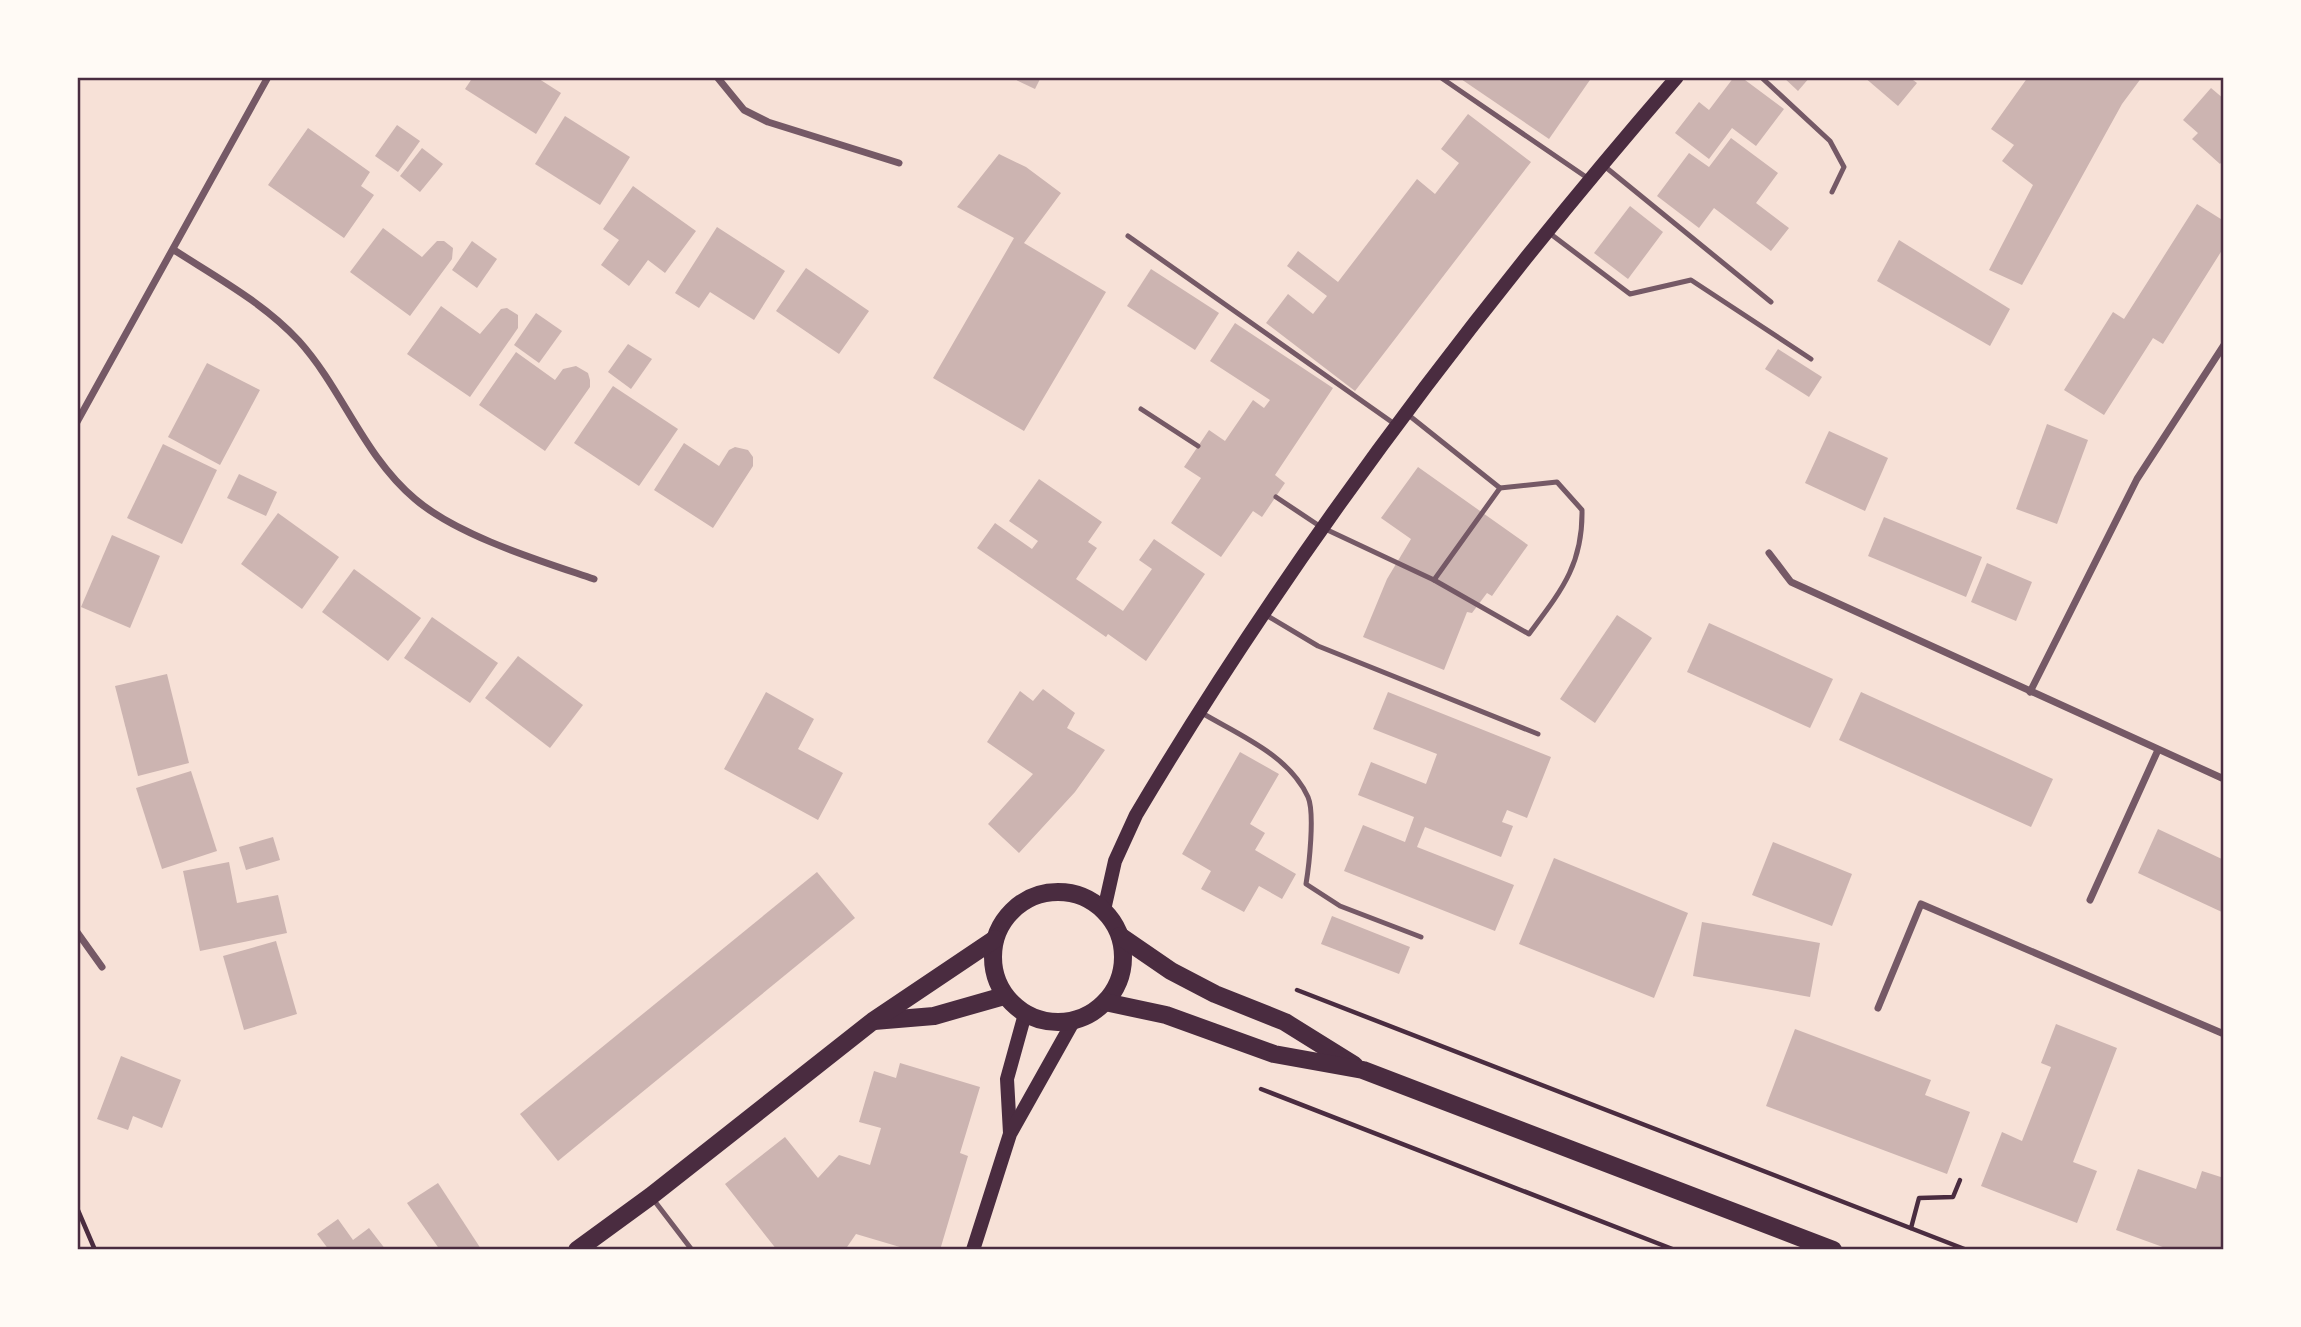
<svg xmlns="http://www.w3.org/2000/svg" width="2301" height="1327" font-family="'Work Sans',sans-serif">
<style>
.building{fill:#ccb4b1}
.lines{fill:none;stroke-linecap:round;stroke-linejoin:round}
.path{stroke:#4a2c40;stroke-width:4.5}
.service{stroke:#755966;stroke-width:5}
.minor{stroke:#755966;stroke-width:7}
.secondary{stroke:#4a2c40;stroke-width:14}
.primary{stroke:#4a2c40;stroke-width:18}
.neatline{fill:none;stroke:#4a2c40;stroke-width:2.5}
</style>
<rect width="100%" height="100%" fill="#f7e1d7"/>
<g class="building">
<polygon points="473,77 536,77 561,93 536,134 465,89"/>
<polygon points="1010,77 1041,77 1035,89"/>
<polygon points="1458,77 1592,77 1549,139"/>
<polygon points="1734,77 1741,77 1784,109 1756,146 1732,128 1709,159 1675,133 1699,102 1709,110"/>
<polygon points="1783,77 1810,77 1798,91"/>
<polygon points="1864,77 1909,77 1917,83 1898,106"/>
<polygon points="2028,77 2142,77 2122,104 2022,285 1989,270 2033,185 2002,161 2014,145 1991,129"/>
<polygon points="2211,88 2224,99 2224,159 2220,164 2192,139 2198,133 2183,120"/>
<polygon points="1468,114 1531,162 1355,391 1266,323 1288,294 1313,314 1327,296 1287,266 1298,251 1338,282 1417,179 1435,194 1459,163 1441,149"/>
<polygon points="565,116 630,157 600,205 535,164"/>
<polygon points="397,125 420,141 398,172 375,156"/>
<polygon points="308,128 370,172 361,186 374,195 344,238 268,185"/>
<polygon points="1731,138 1778,173 1756,203 1789,228 1771,251 1714,208 1699,228 1657,196 1689,153 1709,167"/>
<polygon points="422,148 443,164 420,192 400,176"/>
<polygon points="999,154 1026,167 1061,193 1024,243 1106,292 1024,431 933,378 1014,238 957,207"/>
<polygon points="633,186 696,231 665,273 648,260 629,286 601,265 619,240 603,229"/>
<polygon points="2197,204 2224,221 2224,247 2163,344 2153,338 2104,415 2064,390 2113,312 2124,319"/>
<polygon points="1630,206 1663,232 1628,279 1594,253"/>
<polygon points="717,227 785,271 754,320 710,292 699,308 675,293"/>
<polygon points="383,228 422,257 437,241 444,241 453,248 452,259 410,316 350,272"/>
<polygon points="1899,240 2010,309 1990,346 1877,281"/>
<polygon points="472,241 497,259 477,288 452,270"/>
<polygon points="806,268 869,311 839,354 776,311"/>
<polygon points="1151,269 1219,313 1195,350 1127,306"/>
<polygon points="441,306 480,334 501,309 507,308 518,315 518,328 470,397 407,354"/>
<polygon points="536,313 562,331 539,363 514,345"/>
<polygon points="1235,323 1333,388 1275,475 1285,483 1262,517 1253,511 1221,557 1171,523 1201,478 1184,467 1209,430 1225,441 1253,400 1264,408 1270,400 1210,361"/>
<polygon points="628,344 652,359 631,389 608,372"/>
<polygon points="1778,349 1822,377 1809,397 1765,369"/>
<polygon points="516,352 555,380 563,369 576,366 588,373 590,380 590,387 545,451 479,405"/>
<polygon points="207,363 260,390 220,465 168,437"/>
<polygon points="613,386 678,429 639,486 574,443"/>
<polygon points="2047,424 2088,440 2057,524 2016,509"/>
<polygon points="1829,431 1888,458 1865,511 1805,483"/>
<polygon points="684,443 719,466 729,450 735,447 748,450 753,457 753,466 713,528 654,490"/>
<polygon points="163,444 217,470 182,544 127,518"/>
<polygon points="1418,467 1528,545 1492,596 1487,593 1472,613 1467,612 1444,670 1363,637 1387,579 1411,539 1381,518"/>
<polygon points="239,474 277,492 266,516 227,498"/>
<polygon points="1039,479 1102,522 1088,542 1097,548 1076,579 1123,611 1152,569 1139,560 1154,539 1205,574 1146,661 1108,634 1106,637 977,548 995,523 1032,549 1038,541 1009,521"/>
<polygon points="278,513 339,557 302,609 241,564"/>
<polygon points="1884,517 1982,557 1966,597 1868,556"/>
<polygon points="112,535 160,556 130,628 81,607"/>
<polygon points="1987,563 2032,582 2016,621 1971,602"/>
<polygon points="354,569 421,618 388,661 322,612"/>
<polygon points="1617,615 1652,638 1595,723 1560,699"/>
<polygon points="432,617 498,663 470,703 404,658"/>
<polygon points="1709,623 1833,679 1810,728 1687,672"/>
<polygon points="518,656 583,705 550,748 485,698"/>
<polygon points="167,674 189,763 138,776 115,686"/>
<polygon points="1043,689 1075,713 1067,728 1105,750 1075,792 1019,853 988,824 1033,774 987,742 1020,691 1033,701"/>
<polygon points="766,692 814,719 798,749 843,773 818,820 724,769"/>
<polygon points="1388,692 1551,757 1527,818 1507,810 1502,822 1513,826 1501,857 1425,827 1417,847 1514,885 1495,931 1344,871 1363,825 1405,842 1414,817 1358,795 1371,762 1426,784 1437,754 1373,729"/>
<polygon points="1861,692 2053,779 2031,827 1839,740"/>
<polygon points="1240,752 1279,774 1250,824 1265,833 1255,850 1296,874 1282,899 1259,886 1244,912 1201,889 1211,871 1182,854"/>
<polygon points="191,771 217,851 162,869 136,788"/>
<polygon points="2158,829 2224,860 2224,913 2138,873"/>
<polygon points="273,837 280,860 246,870 239,847"/>
<polygon points="1773,842 1852,874 1832,926 1752,895"/>
<polygon points="1554,858 1688,913 1654,998 1519,944"/>
<polygon points="229,862 237,903 278,895 287,933 200,951 183,871"/>
<polygon points="817,872 855,918 558,1161 520,1114"/>
<polygon points="1332,916 1410,947 1399,974 1321,944"/>
<polygon points="1702,922 1820,943 1810,997 1693,976"/>
<polygon points="276,941 297,1014 244,1030 223,956"/>
<polygon points="2056,1024 2117,1048 2073,1162 2097,1171 2077,1223 1981,1186 2002,1132 2022,1141 2051,1067 2041,1063"/>
<polygon points="1795,1029 1931,1080 1925,1095 1970,1112 1947,1174 1766,1106"/>
<polygon points="121,1056 181,1080 162,1128 133,1116 128,1130 97,1119"/>
<polygon points="900,1063 980,1087 960,1153 968,1156 940,1250 910,1250 856,1234 845,1250 777,1250 725,1184 785,1137 818,1178 839,1155 870,1165 881,1128 859,1122 874,1071 896,1078"/>
<polygon points="2138,1169 2196,1189 2202,1171 2224,1178 2224,1250 2171,1250 2116,1230"/>
<polygon points="438,1183 481,1249 479,1250 440,1250 407,1203"/>
<polygon points="338,1219 353,1240 369,1228 386,1250 329,1250 317,1234"/>
</g>
<g class="lines">
<g class="path">
<polyline points="1297,990 1967,1250"/>
<polyline points="1261,1089 1675,1250"/>
<polyline points="77,1208 95,1250"/>
<polyline points="1911,1228 1919,1198 1953,1197 1960,1180"/>
</g>
<g class="service">
<polyline points="1440,77 1589,179"/>
<polyline points="1761,77 1830,141 1844,167 1832,192"/>
<polyline points="1603,165 1771,302"/>
<polyline points="1548,232 1630,294 1691,280 1811,359"/>
<polyline points="1128,236 1396,425"/>
<polyline points="1141,409 1198,446"/>
<polyline points="1276,497 1321,527 1434,580 1500,488 1406,413"/>
<path d="M 1434,580 L 1529,634 C 1561,591 1583,565 1582,510 L 1557,482 L 1500,488"/>
<polyline points="1266,615 1318,646 1538,734"/>
<path d="M 1202,713 C 1239,735 1289,755 1308,797 C 1315,813 1309,866 1306,884 L 1340,906 L 1421,937"/>
<polyline points="653,1199 692,1250"/>
</g>
<g class="minor">
<polyline points="717,77 744,110 768,122 899,163"/>
<path d="M 174,250 C 216,277 264,303 299,341 C 343,390 363,455 415,499 C 458,536 541,561 594,579"/>
<polyline points="77,422 268,77"/>
<polyline points="1769,553 1791,582 2224,779"/>
<polyline points="2030,692 2137,479 2224,345"/>
<polyline points="2090,900 2158,750"/>
<polyline points="77,932 102,967"/>
<polyline points="1878,1008 1921,904 2224,1034"/>
</g>
<g class="secondary">
<path d="M 1104,910 L 1115,861 L 1136,815 C 1292,552 1477,308 1677,77"/>
<polyline points="1010,1133 1007,1079 1025,1014"/>
<polyline points="973,1250 1010,1134 1074,1020"/>
</g>
<g class="primary">
<circle cx="1058" cy="957" r="65"/>
<polyline points="1120,936 1171,971 1215,994 1285,1022 1354,1065"/>
<polyline points="1105,1002 1166,1015 1274,1054 1363,1070 1833,1250"/>
<polyline points="874,1021 934,1016 1004,996"/>
<polyline points="577,1250 651,1196 873,1021 995,939"/>
</g>
</g>
<rect width="2301" height="1327" fill="none" stroke="#fffaf5" stroke-width="158"/>
<rect x="79" y="79" width="2143" height="1169" class="neatline"/>
</svg>
